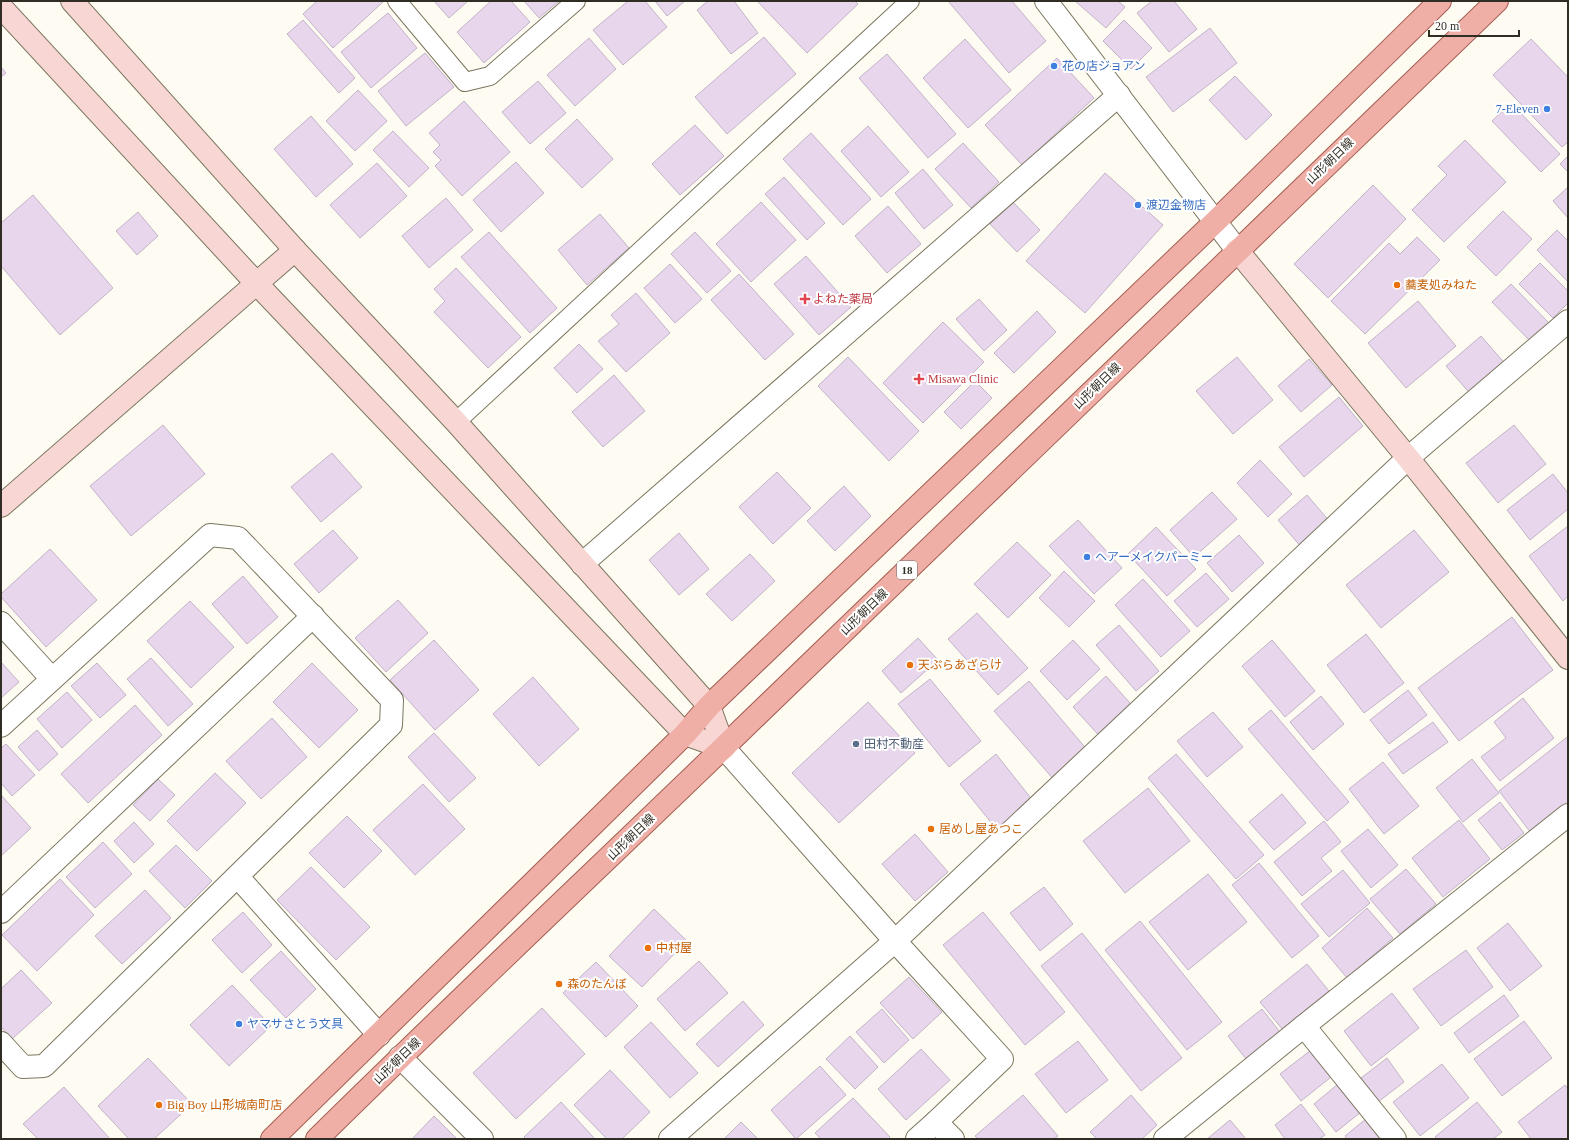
<svg xmlns="http://www.w3.org/2000/svg" width="1569" height="1140" font-family="'Times New Roman','Noto Sans JP',serif">
<style>
.building{fill:#e7d6ec;stroke:#c3b3c8}
.lines{fill:none;stroke-linecap:round;stroke-linejoin:round}
.lane-casing{stroke:#7b765f;stroke-width:20}
.street-casing{stroke:#7b765f;stroke-width:24}
.secondary-casing{stroke:#7b765f;stroke-width:24}
.primary-casing{stroke:#a55e52;stroke-width:24}
.lane{stroke:#fff;stroke-width:18}
.street{stroke:#fff;stroke-width:22}
.secondary{stroke:#f7d6d3;stroke-width:22}
.primary{stroke:#efaea6;stroke-width:22}
.shop-dot{fill:#3f7fe0;stroke:#fff;stroke-width:1.5}
.food-dot{fill:#e8710a;stroke:#fff;stroke-width:1.5}
.health-dot{fill:#e0444e;stroke:#fff;stroke-width:1.5}
.service-dot{fill:#5c6f8a;stroke:#fff;stroke-width:1.5}
.labels{text-anchor:middle;dominant-baseline:central;stroke-width:4;stroke-linejoin:round;paint-order:stroke}
.shield{fill:#fff;stroke:#6e6d66;stroke-width:1}
.shield-label{font-size:11px;font-weight:bold;fill:#302e24}
.shop-label{font-size:12px;fill:#366cbe;stroke:#fff;text-anchor:start}
.street-label{font-size:12px;fill:#302e24;stroke:#fff}
.food-label{font-size:12px;fill:#c56008;stroke:#fff;text-anchor:start}
.health-label{font-size:12px;fill:#be3a42;stroke:#fff;text-anchor:start}
.service-label{font-size:12px;fill:#4e5e75;stroke:#fff;text-anchor:start}
</style>
<rect width="100%" height="100%" fill="#fefcf2"/>
<g class="building">
<polygon points="317,1 382,1 383,2 333,48 303,14"/>
<polygon points="434,1 468,1 449,18"/>
<polygon points="491,1 511,1 530,22 484,63 457,32"/>
<polygon points="524,1 559,1 539,18"/>
<polygon points="628,1 645,1 667,27 623,65 593,30"/>
<polygon points="655,1 685,1 667,16"/>
<polygon points="708,1 734,1 758,33 731,54 697,10"/>
<polygon points="757,1 855,1 858,4 807,53"/>
<polygon points="948,1 1012,1 1046,41 1009,73"/>
<polygon points="1075,1 1118,1 1125,7 1106,28"/>
<polygon points="1152,1 1174,1 1197,29 1169,52 1137,13"/>
<polygon points="388,13 417,48 371,88 341,52"/>
<polygon points="303,20 355,78 339,93 287,34"/>
<polygon points="1124,20 1152,48 1131,69 1103,41"/>
<polygon points="1210,28 1237,63 1173,112 1146,77"/>
<polygon points="764,37 796,74 727,134 695,97"/>
<polygon points="589,38 616,69 575,106 547,75"/>
<polygon points="965,39 1011,90 968,128 923,78"/>
<polygon points="1531,39 1568,77 1568,142 1562,147 1493,75"/>
<polygon points="425,53 454,87 406,126 378,91"/>
<polygon points="887,54 956,134 928,158 859,78"/>
<polygon points="1057,58 1094,98 1022,165 985,125"/>
<polygon points="1,67 6,73 1,77"/>
<polygon points="1235,76 1272,115 1246,140 1209,100"/>
<polygon points="538,81 566,113 530,144 502,112"/>
<polygon points="358,90 387,121 355,151 326,121"/>
<polygon points="464,101 510,152 462,196 435,166 441,160 433,152 440,145 429,133"/>
<polygon points="1511,103 1560,154 1541,172 1492,121"/>
<polygon points="311,116 353,164 316,197 274,149"/>
<polygon points="577,119 613,159 582,188 545,149"/>
<polygon points="695,125 724,156 680,195 652,164"/>
<polygon points="868,126 909,172 881,197 841,151"/>
<polygon points="393,131 429,168 409,187 373,150"/>
<polygon points="811,133 871,199 843,225 783,159"/>
<polygon points="1465,140 1506,182 1444,242 1412,210 1447,175 1438,166"/>
<polygon points="963,143 999,182 971,208 935,169"/>
<polygon points="1568,156 1568,172 1560,164"/>
<polygon points="516,162 544,193 501,232 473,200"/>
<polygon points="377,163 407,196 360,238 330,205"/>
<polygon points="923,169 953,205 924,229 895,193"/>
<polygon points="1105,173 1163,225 1085,313 1026,261"/>
<polygon points="784,177 825,223 807,240 765,194"/>
<polygon points="1373,185 1406,219 1328,298 1294,264"/>
<polygon points="1568,187 1568,218 1553,201"/>
<polygon points="33,195 113,288 60,335 1,266 1,223"/>
<polygon points="446,198 473,230 429,268 402,236"/>
<polygon points="761,202 796,240 751,282 716,244"/>
<polygon points="1013,202 1040,230 1017,252 990,224"/>
<polygon points="888,206 921,244 887,273 855,236"/>
<polygon points="1503,211 1532,239 1496,276 1467,247"/>
<polygon points="138,212 158,236 137,255 116,231"/>
<polygon points="600,214 629,248 587,285 558,250"/>
<polygon points="1557,230 1568,241 1568,282 1537,250"/>
<polygon points="489,232 557,308 530,333 461,257"/>
<polygon points="695,232 731,271 707,293 671,254"/>
<polygon points="1417,237 1440,260 1365,334 1331,301 1389,243 1400,254"/>
<polygon points="806,256 851,307 819,335 774,284"/>
<polygon points="1540,263 1568,291 1568,303 1553,318 1519,284"/>
<polygon points="670,264 702,299 675,323 644,288"/>
<polygon points="456,268 521,337 488,368 434,312 445,301 434,289"/>
<polygon points="739,274 794,334 765,360 711,300"/>
<polygon points="1511,284 1550,324 1532,343 1492,302"/>
<polygon points="636,293 670,333 626,372 598,341 619,324 611,315"/>
<polygon points="979,299 1007,330 984,351 956,319"/>
<polygon points="1418,301 1456,346 1406,388 1368,343"/>
<polygon points="1037,311 1056,332 1014,373 994,353"/>
<polygon points="943,322 984,362 923,423 883,383"/>
<polygon points="1481,336 1508,367 1473,397 1446,366"/>
<polygon points="579,344 603,369 577,393 554,368"/>
<polygon points="848,357 919,431 889,461 818,386"/>
<polygon points="1237,357 1273,400 1233,434 1196,391"/>
<polygon points="1309,359 1332,385 1301,412 1278,386"/>
<polygon points="614,375 645,411 603,447 572,412"/>
<polygon points="975,381 992,398 961,429 944,412"/>
<polygon points="1339,397 1363,426 1304,477 1279,447"/>
<polygon points="163,425 205,474 131,536 90,486"/>
<polygon points="1514,425 1546,464 1498,503 1466,463"/>
<polygon points="332,453 362,487 321,522 291,487"/>
<polygon points="1260,460 1292,494 1268,517 1237,483"/>
<polygon points="777,472 811,508 773,544 739,507"/>
<polygon points="1553,474 1568,493 1568,509 1530,540 1507,510"/>
<polygon points="844,486 871,516 835,551 807,521"/>
<polygon points="1212,492 1237,519 1194,557 1170,530"/>
<polygon points="1307,495 1331,523 1302,548 1278,520"/>
<polygon points="1078,520 1122,568 1094,594 1049,546"/>
<polygon points="1568,526 1568,596 1563,601 1529,556"/>
<polygon points="1156,527 1196,569 1167,596 1128,554"/>
<polygon points="333,530 358,558 319,593 294,564"/>
<polygon points="1414,530 1449,572 1381,628 1346,585"/>
<polygon points="679,533 709,569 679,595 649,560"/>
<polygon points="1239,535 1264,563 1232,592 1207,563"/>
<polygon points="1017,542 1051,575 1008,618 974,584"/>
<polygon points="50,549 97,600 46,647 1,597 1,594"/>
<polygon points="750,554 775,581 732,621 706,594"/>
<polygon points="1064,571 1095,601 1069,627 1039,598"/>
<polygon points="1206,573 1229,599 1197,627 1174,601"/>
<polygon points="243,576 278,617 247,644 212,604"/>
<polygon points="1143,579 1190,631 1161,657 1115,605"/>
<polygon points="398,600 428,633 386,672 355,638"/>
<polygon points="190,601 234,647 191,688 147,641"/>
<polygon points="977,613 1028,668 998,695 948,639"/>
<polygon points="1512,617 1553,670 1459,741 1418,688"/>
<polygon points="1119,625 1159,671 1136,691 1096,645"/>
<polygon points="1366,634 1404,683 1364,713 1327,665"/>
<polygon points="918,638 938,660 901,693 882,671"/>
<polygon points="434,640 479,690 435,730 390,680"/>
<polygon points="1073,640 1100,669 1067,700 1040,671"/>
<polygon points="1272,640 1315,691 1285,717 1242,666"/>
<polygon points="151,658 193,704 168,726 127,679"/>
<polygon points="1,662 19,682 1,698"/>
<polygon points="97,663 126,695 100,718 71,686"/>
<polygon points="312,663 358,710 319,748 273,702"/>
<polygon points="1106,676 1137,711 1104,741 1073,707"/>
<polygon points="533,677 579,729 539,766 493,714"/>
<polygon points="930,679 981,741 949,767 898,704"/>
<polygon points="1029,681 1089,752 1055,781 994,711"/>
<polygon points="1408,690 1427,715 1389,744 1370,720"/>
<polygon points="67,692 92,720 62,748 37,719"/>
<polygon points="1321,696 1344,724 1313,750 1290,722"/>
<polygon points="1523,698 1554,738 1500,781 1481,757 1506,738 1494,722"/>
<polygon points="868,702 915,753 839,823 792,773"/>
<polygon points="135,705 162,735 88,803 61,774"/>
<polygon points="1271,710 1349,802 1327,821 1248,729"/>
<polygon points="1213,712 1243,747 1207,777 1177,741"/>
<polygon points="272,718 307,757 261,799 226,761"/>
<polygon points="1433,722 1448,742 1403,774 1388,754"/>
<polygon points="37,730 58,754 39,771 18,747"/>
<polygon points="434,733 476,778 449,802 408,757"/>
<polygon points="1567,737 1568,738 1568,804 1531,833 1499,791"/>
<polygon points="6,744 35,775 12,796 1,783 1,748"/>
<polygon points="996,754 1034,802 998,831 960,784"/>
<polygon points="1176,754 1264,855 1236,879 1148,778"/>
<polygon points="1472,759 1499,793 1463,822 1436,788"/>
<polygon points="1383,762 1419,806 1384,834 1349,789"/>
<polygon points="215,773 246,803 197,851 167,821"/>
<polygon points="158,779 175,795 150,821 133,805"/>
<polygon points="423,784 465,829 415,875 373,830"/>
<polygon points="1148,788 1190,841 1125,893 1083,841"/>
<polygon points="1282,794 1306,823 1274,850 1249,822"/>
<polygon points="1,795 31,828 1,856"/>
<polygon points="1500,802 1524,833 1502,850 1478,820"/>
<polygon points="347,816 382,851 344,888 309,853"/>
<polygon points="1459,820 1490,859 1443,897 1412,858"/>
<polygon points="1324,821 1341,842 1321,858 1332,871 1302,896 1274,862"/>
<polygon points="134,822 154,844 134,863 114,841"/>
<polygon points="1368,829 1398,865 1371,888 1341,851"/>
<polygon points="915,834 948,872 915,901 882,864"/>
<polygon points="103,842 132,874 95,908 66,877"/>
<polygon points="176,845 212,881 185,908 149,871"/>
<polygon points="1259,863 1319,936 1292,958 1232,885"/>
<polygon points="311,867 370,927 336,960 277,900"/>
<polygon points="1406,869 1436,904 1400,934 1370,899"/>
<polygon points="1343,870 1370,903 1329,937 1301,904"/>
<polygon points="1208,874 1247,922 1188,970 1149,922"/>
<polygon points="60,879 94,915 37,971 2,935"/>
<polygon points="1044,887 1073,924 1040,951 1010,913"/>
<polygon points="145,890 171,918 122,964 95,936"/>
<polygon points="1367,908 1393,938 1347,978 1322,948"/>
<polygon points="654,909 687,941 642,987 609,956"/>
<polygon points="243,912 272,945 242,973 212,940"/>
<polygon points="983,912 1065,1012 1025,1045 943,945"/>
<polygon points="1140,921 1222,1022 1187,1050 1105,950"/>
<polygon points="1508,923 1542,966 1510,991 1477,948"/>
<polygon points="1082,933 1182,1058 1141,1091 1041,966"/>
<polygon points="1466,950 1493,987 1441,1026 1413,989"/>
<polygon points="281,951 316,989 286,1018 250,980"/>
<polygon points="699,961 728,993 685,1031 657,999"/>
<polygon points="596,962 638,1006 606,1037 563,993"/>
<polygon points="1307,964 1329,991 1282,1029 1260,1002"/>
<polygon points="21,970 52,1003 12,1039 1,1027 1,989"/>
<polygon points="909,977 942,1012 913,1039 880,1003"/>
<polygon points="232,985 271,1026 229,1066 190,1025"/>
<polygon points="1392,993 1419,1028 1371,1066 1344,1031"/>
<polygon points="1504,995 1519,1016 1469,1053 1454,1033"/>
<polygon points="743,1001 764,1025 718,1067 696,1044"/>
<polygon points="542,1008 585,1054 516,1119 473,1073"/>
<polygon points="882,1009 909,1040 884,1063 856,1032"/>
<polygon points="1262,1009 1280,1032 1246,1059 1228,1036"/>
<polygon points="1524,1021 1552,1058 1502,1096 1474,1059"/>
<polygon points="651,1022 698,1073 670,1098 624,1047"/>
<polygon points="850,1036 878,1067 855,1089 826,1059"/>
<polygon points="1078,1041 1108,1080 1066,1113 1035,1074"/>
<polygon points="1315,1047 1335,1074 1301,1101 1280,1074"/>
<polygon points="921,1049 950,1080 906,1120 878,1089"/>
<polygon points="148,1058 192,1104 154,1139 129,1139 98,1106"/>
<polygon points="1387,1058 1404,1082 1378,1102 1361,1078"/>
<polygon points="1442,1064 1469,1098 1420,1136 1393,1102"/>
<polygon points="820,1066 846,1095 796,1139 771,1110"/>
<polygon points="610,1070 650,1112 622,1139 607,1139 574,1105"/>
<polygon points="1338,1084 1361,1112 1336,1132 1314,1104"/>
<polygon points="1565,1085 1568,1089 1568,1139 1531,1139 1518,1122"/>
<polygon points="64,1087 110,1139 38,1139 23,1124"/>
<polygon points="1023,1095 1058,1136 1054,1139 978,1139 975,1136"/>
<polygon points="1131,1095 1157,1125 1142,1139 1097,1139 1090,1132"/>
<polygon points="853,1098 890,1137 888,1139 821,1139 815,1133"/>
<polygon points="561,1102 595,1139 526,1139 524,1137"/>
<polygon points="1477,1102 1502,1132 1493,1139 1437,1139 1435,1137"/>
<polygon points="1301,1104 1325,1135 1319,1139 1285,1139 1275,1125"/>
<polygon points="434,1116 457,1139 412,1139"/>
<polygon points="1367,1118 1384,1139 1347,1139 1345,1136"/>
<polygon points="1230,1120 1246,1139 1207,1139"/>
<polygon points="741,1122 758,1139 724,1139"/>
</g>
<g class="lines">
<defs>
<g id="lane">
<polyline points="397,1 465,82 490,76 576,1"/>
<polyline points="456,422 910,1"/>
</g>
<g id="street">
<polyline points="1046,1 1237,250"/>
<polyline points="582,564 1119,95"/>
<polyline points="1,623 52,679"/>
<polyline points="1,726 210,535 238,538 392,700 391,725 44,1066 23,1067 1,1043"/>
<polyline points="724,748 895,941 1002,1059 936,1122"/>
<polyline points="238,877 379,1035"/>
<polyline points="1,912 313,616"/>
<polyline points="1304,1026 1395,1139"/>
<polyline points="400,1057 482,1139"/>
<polyline points="670,1139 895,941 1408,458 1568,321"/>
<polyline points="917,1139 936,1122 953,1139"/>
<polyline points="1165,1139 1304,1026 1568,815"/>
</g>
<g id="secondary">
<polyline points="72,1 295,250 456,422 709,706 724,748"/>
<polyline points="1,7 257,284 685,734 724,748"/>
<polyline points="1237,250 1408,458 1568,658"/>
<polyline points="1,506 295,250"/>
</g>
<g id="primary">
<polyline points="272,1139 685,734 709,706 1216,221 1440,1"/>
<path d="M 317,1139 C 452,1006 590,876 726,745 C 983,497 1240,248 1497,1"/>
</g>
</defs>
<use href="#lane" class="lane-casing"/>
<use href="#street" class="street-casing"/>
<use href="#secondary" class="secondary-casing"/>
<use href="#primary" class="primary-casing"/>
<use href="#lane" class="lane"/>
<use href="#street" class="street"/>
<use href="#secondary" class="secondary"/>
<use href="#primary" class="primary"/>
</g>
<g class="shop-dot">
<circle cx="1054" cy="66" r="4"/>
<circle cx="1547" cy="109" r="4"/>
<circle cx="1138" cy="205" r="4"/>
<circle cx="1087" cy="557" r="4"/>
<circle cx="239" cy="1024" r="4"/>
</g>
<g class="food-dot">
<circle cx="1397" cy="285" r="4"/>
<circle cx="910" cy="665" r="4"/>
<circle cx="931" cy="829" r="4"/>
<circle cx="648" cy="948" r="4"/>
<circle cx="559" cy="984" r="4"/>
<circle cx="159" cy="1105" r="4"/>
</g>
<g class="health-dot">
<path d="M803 293h4v4h4v4h-4v4h-4v-4h-4v-4h4z"/>
<path d="M917 373h4v4h4v4h-4v4h-4v-4h-4v-4h4z"/>
</g>
<circle class="service-dot" cx="856" cy="744" r="4"/>
<g class="labels">
<rect class="shield" x="897" y="561" width="20" height="18" rx="3"/>
<g class="shield-label">
<text x="907" y="570">18</text>
</g>
<g class="shop-label">
<text x="1062" y="66">花の店ジョアン</text>
<text x="1539" y="109" text-anchor="end">7-Eleven</text>
<text x="1146" y="205">渡辺金物店</text>
<text x="1095" y="557">ヘアーメイクパーミー</text>
<text x="247" y="1024">ヤマサさとう文具</text>
</g>
<g class="street-label">
<text transform="translate(1330 161) rotate(-44)">山形朝日線</text>
<text transform="translate(1097 386) rotate(-44)">山形朝日線</text>
<text transform="translate(864 612) rotate(-44)">山形朝日線</text>
<text transform="translate(631 837) rotate(-44)">山形朝日線</text>
<text transform="translate(397 1061) rotate(-44)">山形朝日線</text>
</g>
<g class="food-label">
<text x="1405" y="285">蕎麦処みねた</text>
<text x="918" y="665">天ぷらあざらけ</text>
<text x="939" y="829">居めし屋あつこ</text>
<text x="656" y="948">中村屋</text>
<text x="567" y="984">森のたんぼ</text>
<text x="167" y="1105">Big Boy 山形城南町店</text>
</g>
<g class="health-label">
<text x="813" y="299">よねた薬局</text>
<text x="928" y="379">Misawa Clinic</text>
</g>
<g class="service-label">
<text x="864" y="744">田村不動産</text>
</g>
</g>
<rect width="1569" height="1140" fill="none" stroke="#302e24" stroke-width="4"/>
<path d="M1429 30v6h90v-6" fill="none" stroke="#302e24" stroke-width="2"/>
<text x="1435" y="30" font-size="12" fill="#302e24" stroke="#ffffff" stroke-width="3" paint-order="stroke">20 m</text>
</svg>
